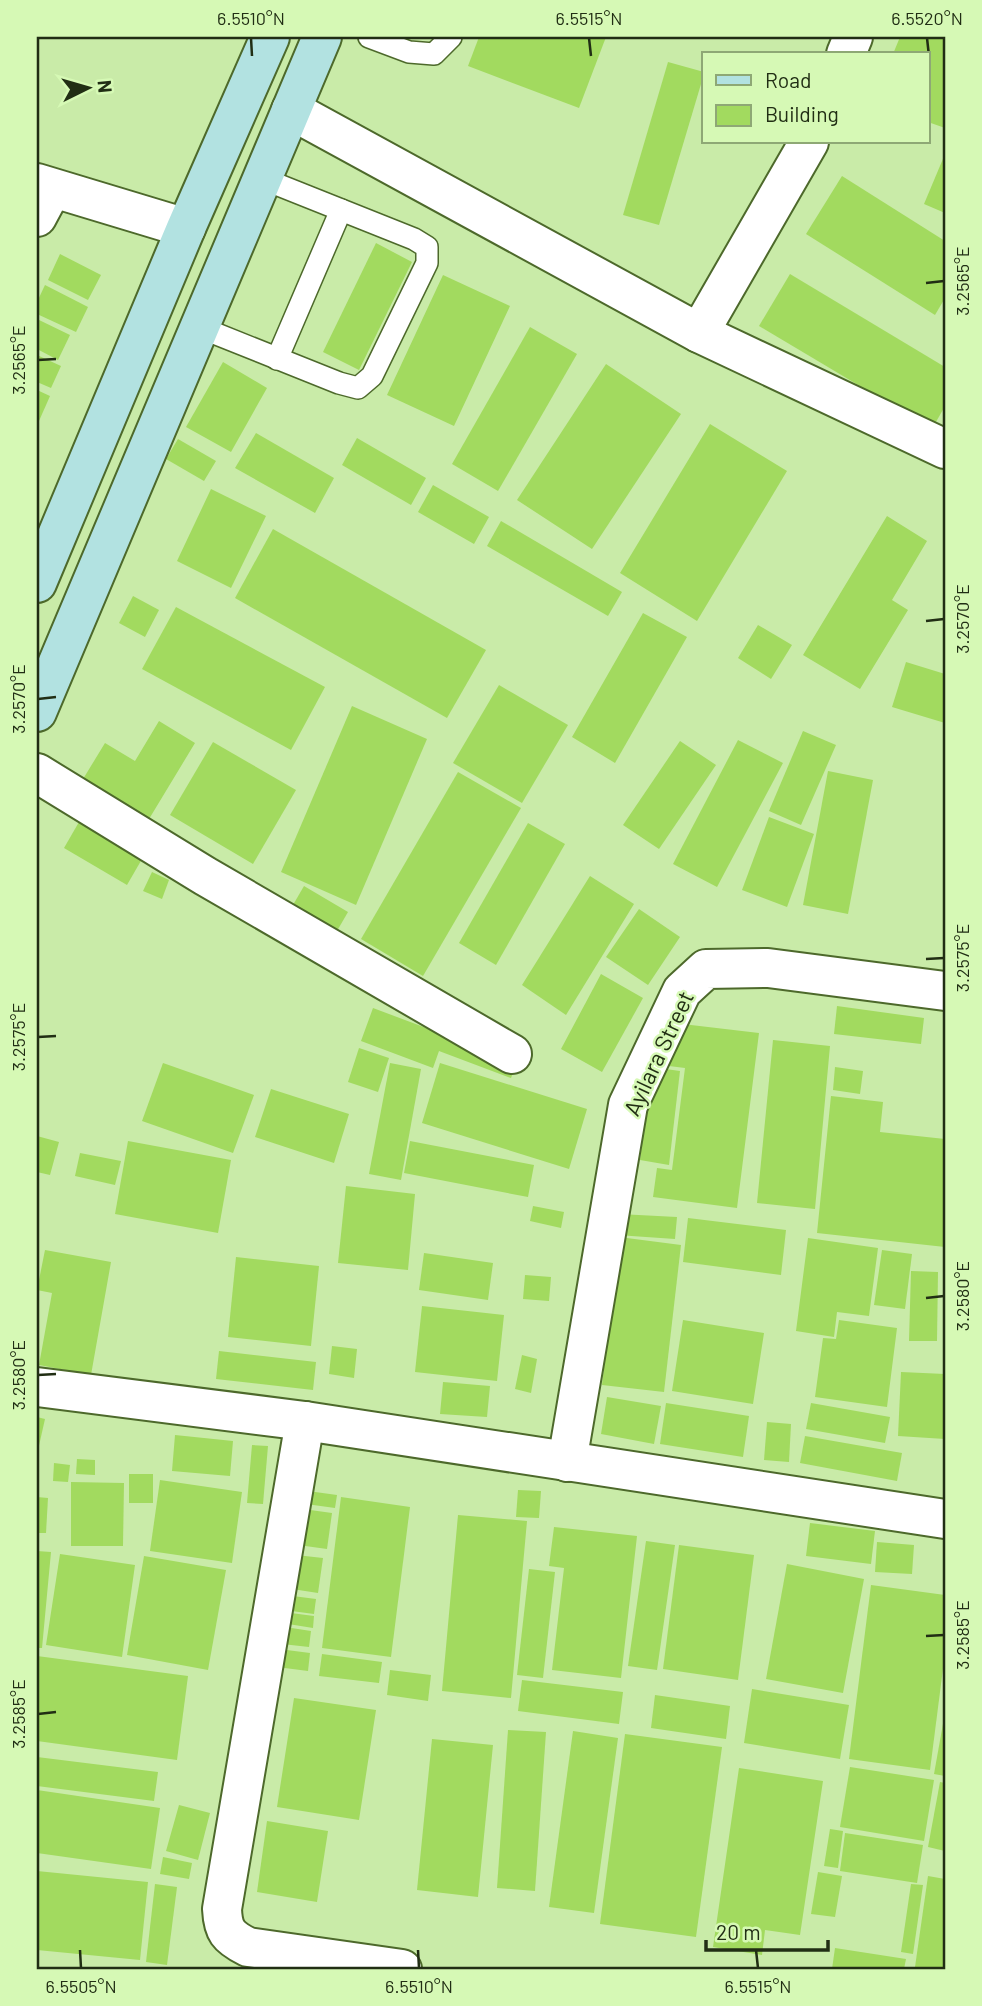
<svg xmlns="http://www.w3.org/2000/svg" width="982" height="2006" font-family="Barlow,sans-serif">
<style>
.building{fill:#a2da5f}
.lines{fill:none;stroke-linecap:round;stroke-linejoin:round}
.lane-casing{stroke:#4d692b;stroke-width:24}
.street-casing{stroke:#4d692b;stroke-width:42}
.secondary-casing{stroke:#4d692b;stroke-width:42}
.lane{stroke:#fff;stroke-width:21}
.street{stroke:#fff;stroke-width:38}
.secondary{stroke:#b2e2e1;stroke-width:38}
.ticks{fill:none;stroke:#212e14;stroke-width:2.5}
.labels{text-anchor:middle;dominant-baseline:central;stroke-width:5;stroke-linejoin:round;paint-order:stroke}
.street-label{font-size:23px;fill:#212e14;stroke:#d6f9b5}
.neatline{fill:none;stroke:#212e14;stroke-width:2.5}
.ticks-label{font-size:18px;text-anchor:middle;fill:#212e14}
</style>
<rect width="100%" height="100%" fill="#c9eba8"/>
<g class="building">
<polygon points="479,37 606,37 579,108 468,66"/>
<polygon points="900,37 945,37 945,128 928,122 928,54 893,54"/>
<polygon points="668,62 704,72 704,74 659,225 623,215"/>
<polygon points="945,154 945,213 924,204"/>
<polygon points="842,176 945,241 945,298 935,315 806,234"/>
<polygon points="376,243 412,262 359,370 323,352"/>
<polygon points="60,254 101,275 88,300 48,280"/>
<polygon points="790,274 945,367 945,406 932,429 759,326"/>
<polygon points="443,275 510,306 454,426 387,395"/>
<polygon points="45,285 88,307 76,332 37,314 37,302"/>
<polygon points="37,319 70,335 58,360 37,349"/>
<polygon points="530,327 577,354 498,491 452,464"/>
<polygon points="37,355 61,366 51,388 37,382"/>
<polygon points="223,362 267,388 231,452 186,427"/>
<polygon points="606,364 681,414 592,549 517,500"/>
<polygon points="37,390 50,396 39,421 37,420"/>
<polygon points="710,424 787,471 697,621 620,573"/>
<polygon points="256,433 334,478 315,513 235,468"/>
<polygon points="357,438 426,478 411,505 342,465"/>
<polygon points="178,439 216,461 204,481 166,459"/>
<polygon points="433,485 489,517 474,544 418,512"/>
<polygon points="211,489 266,516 231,588 177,561"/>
<polygon points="887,516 927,541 892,600 908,610 860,689 803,655"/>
<polygon points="501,521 622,592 608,616 487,546"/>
<polygon points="273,529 486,650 447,718 235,598"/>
<polygon points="133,596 159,610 145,637 119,623"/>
<polygon points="176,607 325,687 291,750 142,669"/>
<polygon points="643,613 687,637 615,763 572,737"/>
<polygon points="758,625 792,645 771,679 738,658"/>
<polygon points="906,662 945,674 945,723 892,707"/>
<polygon points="499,685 568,725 522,803 453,763"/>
<polygon points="352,706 427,739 356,905 281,872"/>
<polygon points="159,721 195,743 146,824 80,784 105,743 135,761"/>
<polygon points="803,731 836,745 801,825 769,811"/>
<polygon points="738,740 783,763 717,887 673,864"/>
<polygon points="680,741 716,765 659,849 623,825"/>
<polygon points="213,742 296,790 253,864 170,815"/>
<polygon points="828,771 873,780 848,914 803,905"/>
<polygon points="458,772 521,808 423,976 361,939"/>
<polygon points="769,817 814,834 787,907 742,890"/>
<polygon points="79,822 142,859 127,885 64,848"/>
<polygon points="528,823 565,844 496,965 459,943"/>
<polygon points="152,872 169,880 162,899 143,891"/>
<polygon points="590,876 634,904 566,1015 522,985"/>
<polygon points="304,886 348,912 330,943 286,917"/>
<polygon points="639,909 680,937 648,985 606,957"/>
<polygon points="601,974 643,998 602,1072 561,1049"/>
<polygon points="837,1006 924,1018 921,1044 834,1034"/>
<polygon points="373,1008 517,1062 511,1078 439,1051 433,1068 361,1041"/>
<polygon points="674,1023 759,1033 737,1208 653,1197 657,1168 672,1170 685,1068 669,1066"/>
<polygon points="773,1040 830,1046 815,1209 757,1203"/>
<polygon points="359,1048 389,1058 378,1092 348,1082"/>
<polygon points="163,1063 254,1095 233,1153 142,1121"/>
<polygon points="390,1063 421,1069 401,1180 369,1174"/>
<polygon points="440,1063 587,1109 569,1169 422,1123"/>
<polygon points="651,1067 680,1071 669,1165 640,1160"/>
<polygon points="835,1067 863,1071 860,1094 833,1090"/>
<polygon points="271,1089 349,1114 334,1163 255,1137"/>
<polygon points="831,1096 883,1102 880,1132 945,1139 945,1247 817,1233"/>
<polygon points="37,1136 59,1142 50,1175 37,1172"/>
<polygon points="128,1141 231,1160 218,1233 115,1214"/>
<polygon points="410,1141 534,1165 528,1197 404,1173"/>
<polygon points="80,1153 121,1161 115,1185 75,1176"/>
<polygon points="346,1186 415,1194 408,1270 338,1263"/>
<polygon points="533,1206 564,1212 561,1228 530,1221"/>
<polygon points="619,1214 677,1217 675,1239 617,1235"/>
<polygon points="688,1218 786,1230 781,1275 683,1262"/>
<polygon points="619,1237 681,1245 664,1392 602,1385"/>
<polygon points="808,1238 878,1248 869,1316 837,1312 834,1337 796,1331"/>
<polygon points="45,1250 111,1262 91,1375 39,1365 52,1293 37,1290"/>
<polygon points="882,1250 912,1254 905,1309 874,1305"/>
<polygon points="424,1253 493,1263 488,1300 419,1290"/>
<polygon points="236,1257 319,1266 311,1346 228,1337"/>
<polygon points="911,1271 938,1272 937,1341 909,1341"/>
<polygon points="525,1275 551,1277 549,1301 523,1299"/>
<polygon points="422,1306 504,1315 497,1381 415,1372"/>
<polygon points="683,1320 764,1333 753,1404 672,1391"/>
<polygon points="839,1320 897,1328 887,1407 815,1397 823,1338 836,1339"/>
<polygon points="332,1346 357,1349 354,1378 329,1374"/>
<polygon points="219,1351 316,1362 313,1390 216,1379"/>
<polygon points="522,1355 537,1359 531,1393 515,1389"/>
<polygon points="901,1372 945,1374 945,1439 898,1436"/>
<polygon points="443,1382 490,1386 487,1417 440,1414"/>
<polygon points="607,1397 661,1406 654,1444 601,1434"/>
<polygon points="666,1403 749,1416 743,1457 660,1444"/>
<polygon points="811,1403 890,1417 885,1443 806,1429"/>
<polygon points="37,1417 45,1419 38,1450 37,1450"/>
<polygon points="767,1422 791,1424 789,1462 764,1460"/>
<polygon points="175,1435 233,1441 230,1476 172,1471"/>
<polygon points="805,1436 902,1453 897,1481 800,1463"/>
<polygon points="252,1445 268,1446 263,1504 247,1503"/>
<polygon points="77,1459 95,1460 95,1475 76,1474"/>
<polygon points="54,1463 70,1465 68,1482 53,1481"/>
<rect x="129" y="1474" width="24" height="29"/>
<polygon points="160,1480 242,1492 232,1563 150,1551"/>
<polygon points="71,1482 124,1483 123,1546 71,1546"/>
<polygon points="518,1490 541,1491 539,1518 516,1517"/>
<polygon points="308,1491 337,1495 335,1508 306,1504"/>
<polygon points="37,1497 48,1498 46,1533 37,1533"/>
<polygon points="341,1497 410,1507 391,1657 322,1648"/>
<polygon points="303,1509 332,1513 327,1549 298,1545"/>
<polygon points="458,1515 527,1521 511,1698 442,1691"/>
<polygon points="810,1523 875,1531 871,1564 806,1556"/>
<polygon points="554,1527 637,1536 621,1678 552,1670 564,1568 549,1566"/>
<polygon points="646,1541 675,1545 657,1670 628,1666"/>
<polygon points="877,1542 914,1545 912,1574 875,1572"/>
<polygon points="679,1545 754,1555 738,1680 663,1669"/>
<polygon points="37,1551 51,1552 42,1648 37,1648"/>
<polygon points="60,1554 135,1565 122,1657 46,1645"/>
<polygon points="296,1555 323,1558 318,1593 292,1589"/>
<polygon points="144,1556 226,1570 208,1670 127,1655"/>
<polygon points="787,1564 864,1579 843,1693 766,1679"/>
<polygon points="529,1569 555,1572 543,1678 517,1675"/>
<polygon points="871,1585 945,1595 945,1653 930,1770 849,1759"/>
<polygon points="285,1595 316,1599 314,1614 284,1610"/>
<polygon points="283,1612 314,1616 313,1628 282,1623"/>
<polygon points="285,1627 311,1631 309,1647 282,1644"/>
<polygon points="279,1649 310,1653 308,1671 277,1667"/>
<polygon points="322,1654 382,1662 379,1683 319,1676"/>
<polygon points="37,1656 188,1676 177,1760 37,1741"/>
<polygon points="390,1670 431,1675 428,1701 387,1695"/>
<polygon points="522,1680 623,1692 619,1724 518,1711"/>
<polygon points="752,1689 849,1705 840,1759 744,1743"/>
<polygon points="655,1695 730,1706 726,1739 651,1728"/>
<polygon points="294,1698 376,1710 359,1820 277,1807"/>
<polygon points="944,1718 945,1718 945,1776 934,1774"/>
<polygon points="508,1730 546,1732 535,1891 497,1888"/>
<polygon points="573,1731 618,1738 594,1913 549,1907"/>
<polygon points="625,1734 722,1747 696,1937 600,1924"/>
<polygon points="432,1739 493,1745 478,1897 417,1890"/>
<polygon points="37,1757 158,1772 154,1801 37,1786"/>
<polygon points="850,1767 934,1780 924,1841 840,1827"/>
<polygon points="739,1768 823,1781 800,1935 765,1930 762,1955 713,1947"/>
<polygon points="940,1782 945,1783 945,1851 928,1847"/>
<polygon points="37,1790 160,1808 151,1869 37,1853"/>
<polygon points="179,1805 210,1813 198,1860 166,1851"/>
<polygon points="267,1821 328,1831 317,1902 257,1892"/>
<polygon points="830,1829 843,1831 838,1868 824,1866"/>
<polygon points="845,1833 923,1845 917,1883 840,1871"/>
<polygon points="163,1857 192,1863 189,1879 160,1874"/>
<polygon points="37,1871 148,1882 140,1960 37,1950"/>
<polygon points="818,1872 842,1876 835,1917 811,1914"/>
<polygon points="928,1876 945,1879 944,1969 915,1967"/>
<polygon points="155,1884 177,1887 167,1965 146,1962"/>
<polygon points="911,1884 923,1885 913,1954 901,1952"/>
<polygon points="835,1948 906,1959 904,1969 832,1969"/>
</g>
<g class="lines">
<defs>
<g id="lane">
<polyline points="369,37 409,52 434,54 451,37"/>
<polyline points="199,327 339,383 358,388 372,376 427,263 427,247 414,239 261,178"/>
<polyline points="277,359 341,210"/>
</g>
<g id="street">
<polyline points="846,54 853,37"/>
<polyline points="291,110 699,333 945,449"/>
<polyline points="37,183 186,228"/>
<polyline points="37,217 52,189"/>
<polyline points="699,333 809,142"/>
<polyline points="37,773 205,876 512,1054"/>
<polyline points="37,1387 305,1421 945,1519"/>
<path d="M 305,1421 L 222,1909 C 223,1931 228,1937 248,1947 L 402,1969"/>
<polyline points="567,1462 628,1105 682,991 706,969 768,968 945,991"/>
</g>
<g id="secondary">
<polyline points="37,583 186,228 270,37"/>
<polyline points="37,712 322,37"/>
</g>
</defs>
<use href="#lane" class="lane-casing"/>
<use href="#street" class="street-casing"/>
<use href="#secondary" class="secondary-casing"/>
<use href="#lane" class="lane"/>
<use href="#street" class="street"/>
<use href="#secondary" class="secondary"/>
</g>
<path class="ticks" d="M 251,38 L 252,56M 589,38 L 591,56M 927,38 L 929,56M 926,283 L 944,281M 38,360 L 56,359M 926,621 L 944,619M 38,699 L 56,697M 926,959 L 944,958M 38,1037 L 56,1036M 926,1298 L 944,1296M 38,1375 L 56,1374M 926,1636 L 944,1635M 38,1714 L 56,1712M 80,1950 L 81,1968M 418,1950 L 419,1968M 756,1950 L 758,1968"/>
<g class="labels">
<g class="street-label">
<text transform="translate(658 1053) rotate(-65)">Ayilara Street</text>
</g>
</g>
<rect width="982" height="2006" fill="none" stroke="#d6f9b5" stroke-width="77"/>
<rect x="702" y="52" width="228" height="91" fill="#d6f9b5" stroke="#8ea875" stroke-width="2"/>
<rect x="716" y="75" width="35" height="10" fill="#b2e2e1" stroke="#8ea875" stroke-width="2"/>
<text x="765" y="88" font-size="21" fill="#212e14">Road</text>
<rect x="716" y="105" width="35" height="21" fill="#a2da5f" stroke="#8ea875" stroke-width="2"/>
<text x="765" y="122" font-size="21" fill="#212e14">Building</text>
<g transform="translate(88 88) rotate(85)" stroke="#d6f9b5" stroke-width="5" paint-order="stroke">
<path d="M0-5L12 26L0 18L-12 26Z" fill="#212e14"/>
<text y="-10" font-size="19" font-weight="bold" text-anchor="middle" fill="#212e14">N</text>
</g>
<path d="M706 1940v10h122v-10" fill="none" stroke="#212e14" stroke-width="3.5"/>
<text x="716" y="1940" font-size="21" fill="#212e14" stroke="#d6f9b5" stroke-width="5" paint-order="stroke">20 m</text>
<rect x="38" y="38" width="906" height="1930" class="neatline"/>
<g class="ticks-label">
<text x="251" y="25">6.5510°N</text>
<text x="589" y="25">6.5515°N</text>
<text x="927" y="25">6.5520°N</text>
<text transform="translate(963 281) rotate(-90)" y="6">3.2565°E</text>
<text transform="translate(19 360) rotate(-90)" y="6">3.2565°E</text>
<text transform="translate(963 619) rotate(-90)" y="6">3.2570°E</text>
<text transform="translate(19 699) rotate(-90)" y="6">3.2570°E</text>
<text transform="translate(963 958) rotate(-90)" y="6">3.2575°E</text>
<text transform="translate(19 1037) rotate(-90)" y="6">3.2575°E</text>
<text transform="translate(963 1296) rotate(-90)" y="6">3.2580°E</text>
<text transform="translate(19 1375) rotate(-90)" y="6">3.2580°E</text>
<text transform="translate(963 1635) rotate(-90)" y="6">3.2585°E</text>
<text transform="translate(19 1714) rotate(-90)" y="6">3.2585°E</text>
<text x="81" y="1993">6.5505°N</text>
<text x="419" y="1993">6.5510°N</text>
<text x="758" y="1993">6.5515°N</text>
</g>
</svg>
